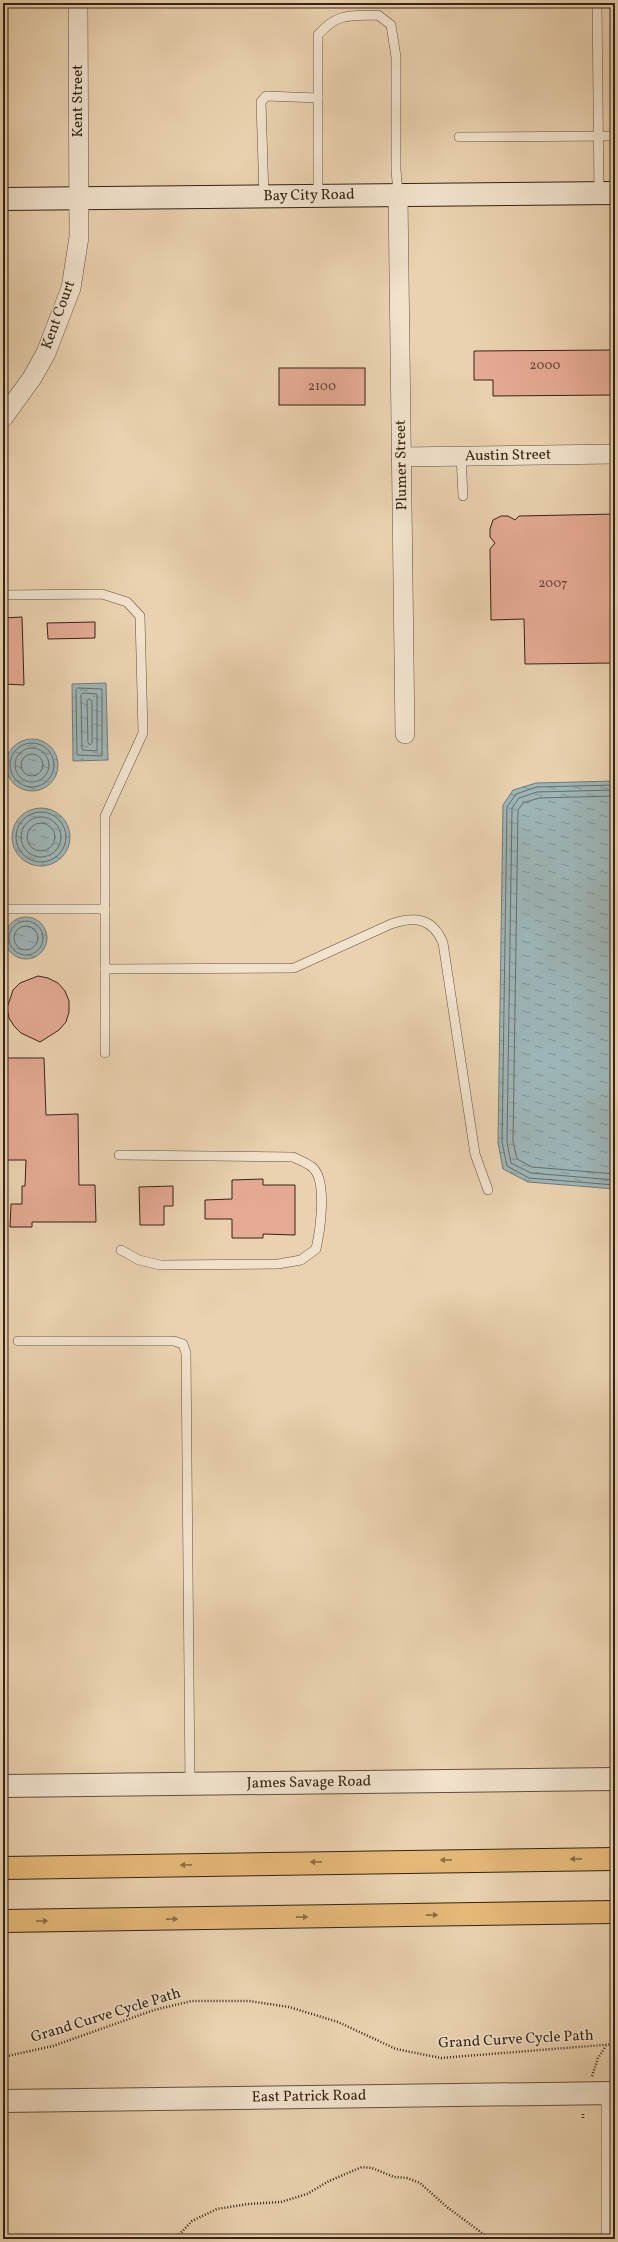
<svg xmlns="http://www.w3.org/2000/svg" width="618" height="2242" font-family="Vollkorn,serif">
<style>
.water{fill:url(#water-ripples);stroke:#737b76}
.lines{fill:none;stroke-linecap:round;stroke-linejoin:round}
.shore{stroke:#686c66;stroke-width:1}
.building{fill:#e5aa94;stroke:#342315}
.service-casing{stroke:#624f3c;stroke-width:10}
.minor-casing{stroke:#624f3c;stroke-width:20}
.tertiary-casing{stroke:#624f3c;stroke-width:24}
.secondary-casing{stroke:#342315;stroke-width:24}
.motorway-casing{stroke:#342315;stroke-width:24}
.path{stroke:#342315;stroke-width:2.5;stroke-dasharray:1 2;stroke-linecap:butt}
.service{stroke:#f1e2cc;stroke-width:9}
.minor{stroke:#f1e2cc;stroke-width:19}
.tertiary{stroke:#f1e2cc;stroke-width:22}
.secondary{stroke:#f1e2cc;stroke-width:22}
.motorway{stroke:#e5b978;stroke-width:22}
.oneway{fill:#8c6e46}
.labels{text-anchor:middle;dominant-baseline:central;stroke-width:3;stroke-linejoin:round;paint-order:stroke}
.number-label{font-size:13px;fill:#604535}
.street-label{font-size:15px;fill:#342315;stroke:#f1e2cc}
</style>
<defs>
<pattern id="water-ripples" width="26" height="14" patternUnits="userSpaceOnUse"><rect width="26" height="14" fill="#9db5b7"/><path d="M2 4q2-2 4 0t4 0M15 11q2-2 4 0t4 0" fill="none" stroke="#819394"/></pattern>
</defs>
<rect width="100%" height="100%" fill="#ead2b0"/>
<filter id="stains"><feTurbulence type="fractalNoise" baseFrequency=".005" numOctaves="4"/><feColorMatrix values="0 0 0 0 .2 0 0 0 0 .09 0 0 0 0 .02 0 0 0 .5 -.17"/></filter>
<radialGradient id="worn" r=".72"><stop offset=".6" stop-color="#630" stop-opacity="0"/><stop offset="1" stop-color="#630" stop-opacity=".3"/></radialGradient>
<g class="water">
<polygon points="106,683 108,760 73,761 72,684"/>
<circle cx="32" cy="765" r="26"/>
<polygon points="615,781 615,1189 528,1182 503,1169 498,1143 503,805 513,790 536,783"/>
<circle cx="41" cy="837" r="29"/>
<circle cx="26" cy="938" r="21"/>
</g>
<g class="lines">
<g class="shore">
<polygon points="78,688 102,689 102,756 77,755 76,690"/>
<polygon points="83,693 97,694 97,751 82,750 81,695"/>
<polygon points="89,699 92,701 92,743 90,745 88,743 87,701"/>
<circle cx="32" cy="765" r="22"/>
<circle cx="32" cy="765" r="17"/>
<circle cx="32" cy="765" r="11"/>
<polyline points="615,785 537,787 516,794 507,807 502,1142 507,1166 529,1178 615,1185"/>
<polyline points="615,790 537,792 519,798 512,808 507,1142 511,1163 531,1173 615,1180"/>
<polyline points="615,796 539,798 523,803 518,810 513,1141 517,1159 532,1167 615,1174"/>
<circle cx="41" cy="837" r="25"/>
<circle cx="41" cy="837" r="20"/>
<circle cx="41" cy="837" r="14"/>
<circle cx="26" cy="938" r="17"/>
<circle cx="26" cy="938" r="12"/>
</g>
</g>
<g class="building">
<polygon points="615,350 615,395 493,396 493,380 474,380 474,351"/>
<rect x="279" y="368" width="86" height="37"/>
<polygon points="615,514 615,663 525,664 524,619 491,620 490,549 495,543 490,537 490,529 493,520 501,516 508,516 515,520 519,516"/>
<polygon points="22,617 24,685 3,684 3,618"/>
<polygon points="95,622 95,638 48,639 47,623"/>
<polygon points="38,976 48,978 58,983 65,991 69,1001 69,1012 66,1022 59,1030 40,1042 21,1033 14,1026 9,1018 7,1008 13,990 20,983"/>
<polygon points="3,1058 44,1058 46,1115 78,1114 79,1185 95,1185 96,1222 32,1222 32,1227 10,1227 11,1204 22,1204 22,1186 25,1186 26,1160 3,1160"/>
<polygon points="263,1179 263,1185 295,1185 295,1235 263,1234 263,1238 232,1238 232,1219 205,1219 205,1200 232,1199 232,1180"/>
<polygon points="173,1186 173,1206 164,1206 164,1225 140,1225 139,1187"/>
</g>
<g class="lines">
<defs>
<g id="service">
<polyline points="597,3 599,193"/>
<polyline points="459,137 615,136"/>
<path d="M 318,196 L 318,35 C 338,12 350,16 378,15 L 391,25 L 396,57 L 396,169 L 398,195"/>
<polyline points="264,197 261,102 266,96 318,98"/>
<polyline points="461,456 463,496"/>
<polyline points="3,595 102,594 127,602 140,616 143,733 105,816 105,1053"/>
<polyline points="5,909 105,909"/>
<path d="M 105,969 L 294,968 L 391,924 C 415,916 433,918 443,943 L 475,1154 L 488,1190"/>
<path d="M 119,1155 L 293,1157 C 299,1160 307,1163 312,1167 C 328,1180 320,1231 316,1249 L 301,1260 L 278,1264 L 160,1265 L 139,1260 L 121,1250"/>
<polyline points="18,1341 174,1341 183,1344 186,1353 190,1785"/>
</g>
<g id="minor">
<polyline points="398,195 405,734"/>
<polyline points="3,418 32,378 46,353 71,288 79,237 78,3"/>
<polyline points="401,457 615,454"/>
<polyline points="611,2239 611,2093"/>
</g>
<g id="tertiary">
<polyline points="3,1786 615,1779"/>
<polyline points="3,2101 615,2093"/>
</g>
<polyline id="secondary" points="3,199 615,193"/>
<g id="motorway">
<polyline points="3,1868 615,1859"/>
<polyline points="3,1921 615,1912"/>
</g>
</defs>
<use href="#service" class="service-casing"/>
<use href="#minor" class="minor-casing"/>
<use href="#tertiary" class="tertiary-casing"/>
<use href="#secondary" class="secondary-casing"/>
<use href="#motorway" class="motorway-casing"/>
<g class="path">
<polyline points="3,2057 53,2046 154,2010 192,2001 249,2001 289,2007 338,2022 396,2049 441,2058 615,2044"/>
<polyline points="592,2076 598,2058 606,2046"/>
<polyline points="583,2118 583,2112"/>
<polyline points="175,2239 192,2221 217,2209 248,2204 281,2202 307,2194 329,2181 362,2167 372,2168 394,2177 407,2178 420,2183 447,2207 490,2239"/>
</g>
<use href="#service" class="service"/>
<use href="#minor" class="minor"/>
<use href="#tertiary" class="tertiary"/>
<use href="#secondary" class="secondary"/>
<use href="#motorway" class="motorway"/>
</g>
<defs><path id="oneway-solid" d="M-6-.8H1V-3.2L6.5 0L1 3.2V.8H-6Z"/></defs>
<g class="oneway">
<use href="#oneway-solid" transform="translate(576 1859) rotate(179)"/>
<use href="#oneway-solid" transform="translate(446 1860) rotate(179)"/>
<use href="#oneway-solid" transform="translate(316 1862) rotate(179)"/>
<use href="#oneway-solid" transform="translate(186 1865) rotate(179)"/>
<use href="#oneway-solid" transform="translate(432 1915) rotate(-1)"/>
<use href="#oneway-solid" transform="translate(302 1917) rotate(-1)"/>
<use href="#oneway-solid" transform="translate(172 1919) rotate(-1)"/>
<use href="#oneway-solid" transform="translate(42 1921) rotate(-1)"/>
</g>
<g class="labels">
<g class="number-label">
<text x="545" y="366">2000</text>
<text x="322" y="387">2100</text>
<text x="553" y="584">2007</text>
</g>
<g class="street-label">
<text transform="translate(78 101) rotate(-90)">Kent Street</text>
<text transform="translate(309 196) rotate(-1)">Bay City Road</text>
<text transform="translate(59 315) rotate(-70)">Kent Court</text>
<text transform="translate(508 456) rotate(-1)">Austin Street</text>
<text transform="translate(402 465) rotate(-91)">Plumer Street</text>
<text transform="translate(309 1783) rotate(-1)">James Savage Road</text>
<text transform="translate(106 2016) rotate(-17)">Grand Curve Cycle Path</text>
<text transform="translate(516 2040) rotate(-3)">Grand Curve Cycle Path</text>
<text transform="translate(309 2097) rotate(-1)">East Patrick Road</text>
</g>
</g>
<rect width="618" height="2242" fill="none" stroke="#ead2b0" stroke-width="16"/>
<rect x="4" y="4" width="610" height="2234" fill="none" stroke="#342315" stroke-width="2"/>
<rect x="8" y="8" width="602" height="2226" fill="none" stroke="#342315"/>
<rect width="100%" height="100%" filter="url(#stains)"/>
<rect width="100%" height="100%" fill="url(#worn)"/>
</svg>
